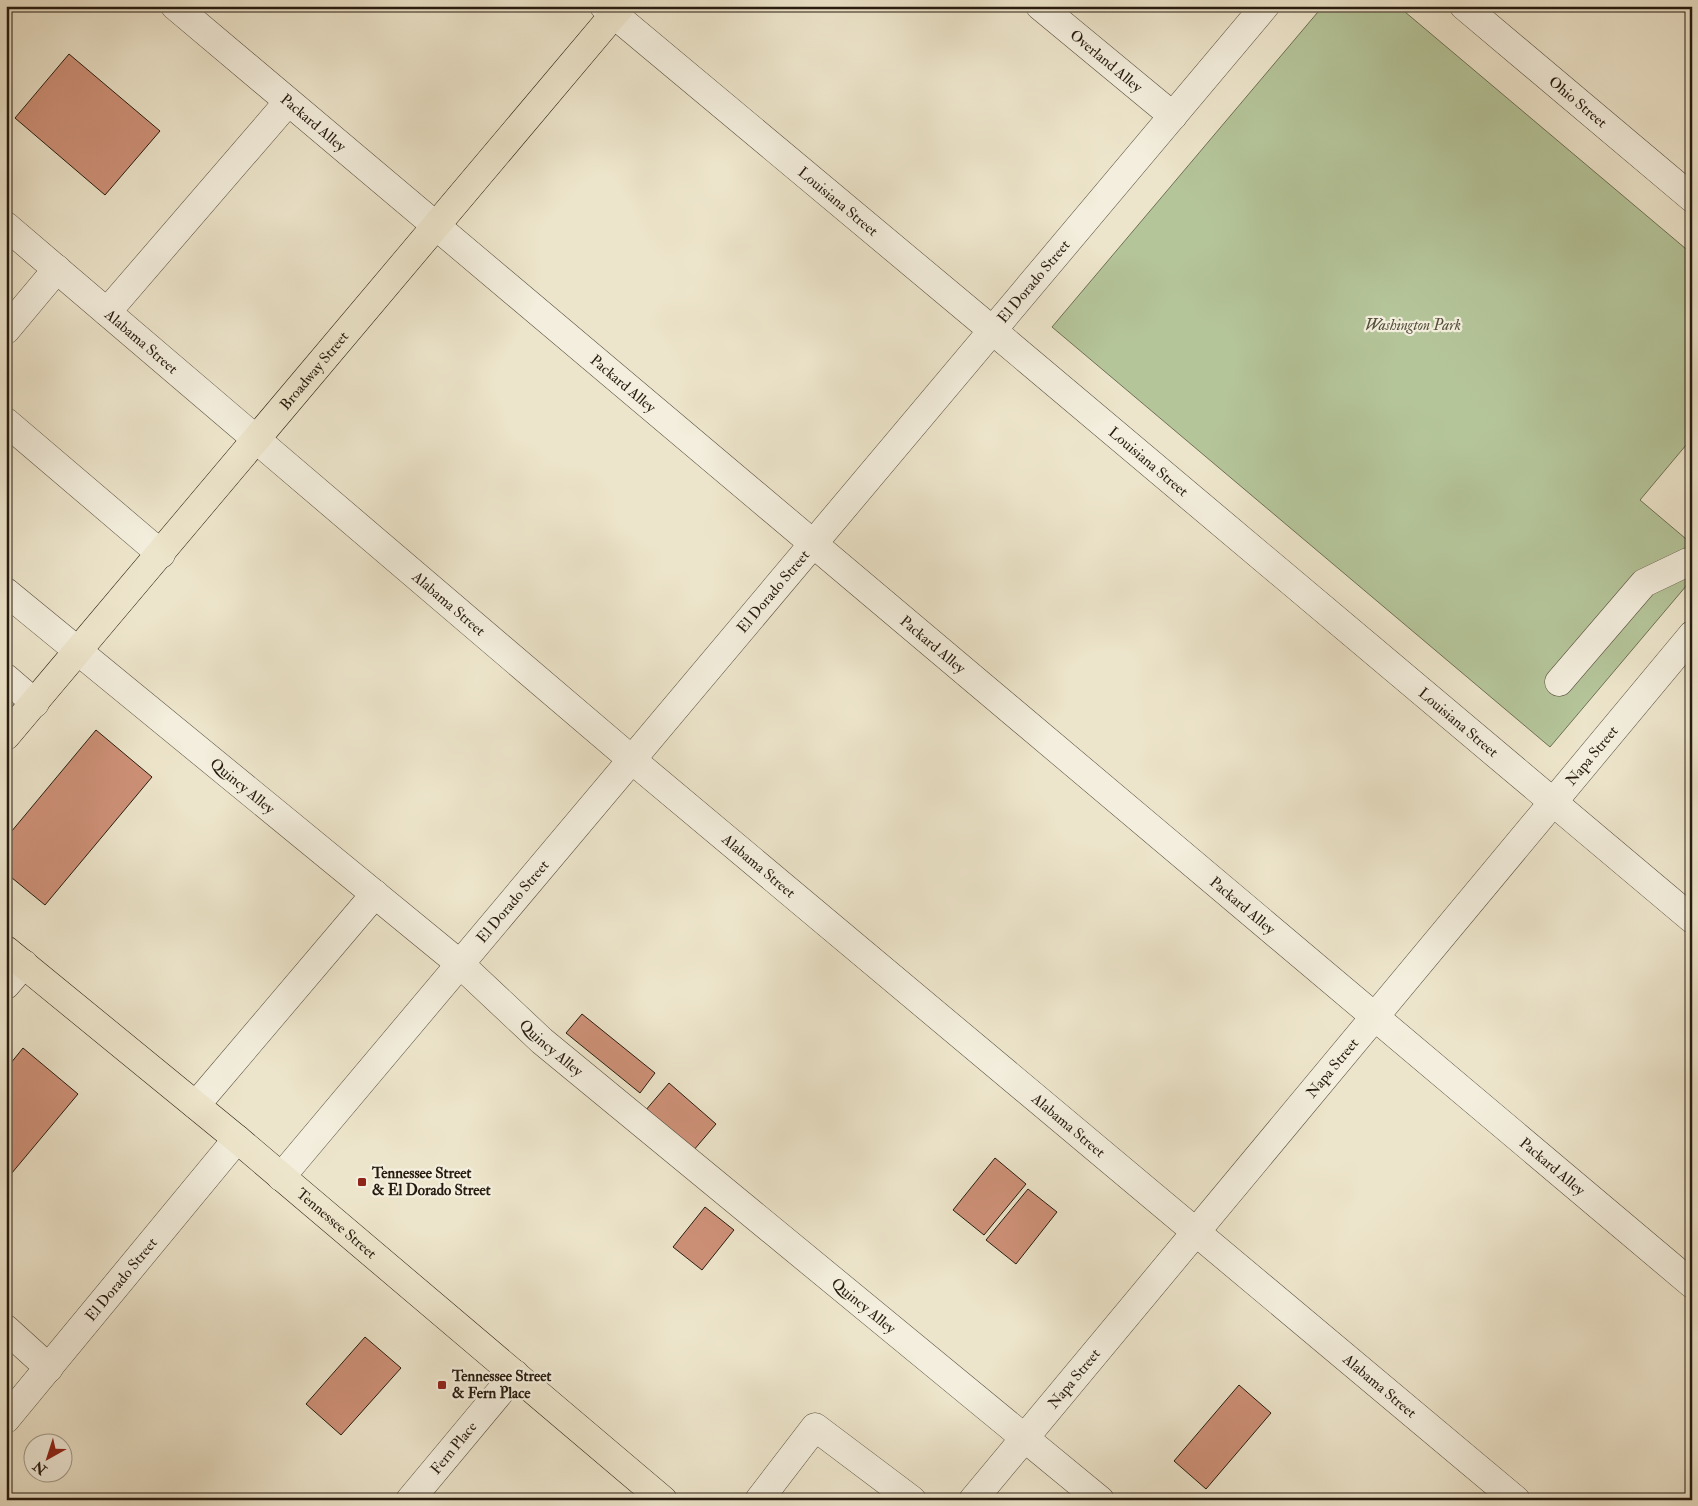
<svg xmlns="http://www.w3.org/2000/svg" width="1698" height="1506" font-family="'IM FELL Double Pica',serif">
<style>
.green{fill:#b5c59a;stroke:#6e7054}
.building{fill:#ce9178;stroke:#271b0f}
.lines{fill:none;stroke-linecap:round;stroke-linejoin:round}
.minor-casing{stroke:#584e3e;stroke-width:29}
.major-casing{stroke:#271b0f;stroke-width:29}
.minor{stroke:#f3eedd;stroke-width:28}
.major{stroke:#ede5cb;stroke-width:28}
.poi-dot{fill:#8f2418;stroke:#f3eedd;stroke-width:2}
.labels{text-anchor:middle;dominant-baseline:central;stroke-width:4.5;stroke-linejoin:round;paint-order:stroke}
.street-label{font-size:15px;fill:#271b0f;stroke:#f3eedd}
.park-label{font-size:15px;font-style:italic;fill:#524e39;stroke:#f3eedd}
.poi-label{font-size:15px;font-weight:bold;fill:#271b0f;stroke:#f3eedd;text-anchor:start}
</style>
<rect width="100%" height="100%" fill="#ede5cb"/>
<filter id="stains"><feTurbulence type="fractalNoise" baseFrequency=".004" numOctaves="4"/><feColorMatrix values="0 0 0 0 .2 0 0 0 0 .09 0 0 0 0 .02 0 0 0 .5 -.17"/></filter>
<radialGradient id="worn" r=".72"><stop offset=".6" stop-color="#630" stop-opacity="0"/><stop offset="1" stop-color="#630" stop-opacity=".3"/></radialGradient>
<polygon class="green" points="1323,6 1398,6 1692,254 1692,438 1640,500 1692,544 1692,579 1550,747 1052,327"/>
<g class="building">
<polygon points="69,54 160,131 105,195 15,118"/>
<polygon points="96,730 152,777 45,905 6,873 6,838"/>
<polygon points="582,1014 655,1073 640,1093 566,1033"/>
<polygon points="23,1048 78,1094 6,1180 6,1069"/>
<polygon points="669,1083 716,1124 693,1151 645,1111"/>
<polygon points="995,1158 1026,1184 984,1235 953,1210"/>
<polygon points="1028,1189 1057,1212 1016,1264 986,1240"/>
<polygon points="705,1207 734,1230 702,1270 673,1247"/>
<polygon points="365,1337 401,1368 341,1435 306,1404"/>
<polygon points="1239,1385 1271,1413 1206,1489 1174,1461"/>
</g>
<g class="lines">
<defs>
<g id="minor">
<path id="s1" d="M 175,6 L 1692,1284"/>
<path id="s2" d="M 604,6 L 992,330 L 1692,919"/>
<path id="s3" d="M 1040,6 L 1173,116"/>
<path id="s4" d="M 1464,6 L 1692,198"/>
<path id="s5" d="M 6,226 L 631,759 L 1516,1500"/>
<polyline points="107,312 288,102"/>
<polyline points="6,330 57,269"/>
<polyline points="6,422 161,554"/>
<path id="s6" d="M 6,592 L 460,964 L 542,1041 L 1100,1500"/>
<polyline points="6,678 35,703"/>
<polyline points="1559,682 1644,583 1688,562 1692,565"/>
<polyline points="6,985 24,964"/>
<polyline points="196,1105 375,894"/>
<path id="s7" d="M 281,1177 L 1265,6"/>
<polyline points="6,1329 49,1368"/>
<path id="s8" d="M 6,1419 L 237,1139"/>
<path id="s9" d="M 410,1500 L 515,1374"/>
<polyline points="759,1500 815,1427 912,1500"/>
<path id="s10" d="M 973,1500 L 1692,635"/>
</g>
<g id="major">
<path id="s11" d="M 6,736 C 212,494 415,249 621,6"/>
<path id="s12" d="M 6,950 L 237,1139 L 663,1500"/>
</g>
</defs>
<use href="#minor" class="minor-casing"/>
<use href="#major" class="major-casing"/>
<use href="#minor" class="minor"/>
<use href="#major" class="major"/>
</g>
<g class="poi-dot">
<rect x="357" y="1177" width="10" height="10" rx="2.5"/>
<rect x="437" y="1380" width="10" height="10" rx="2.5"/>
</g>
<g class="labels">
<g class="street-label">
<text stroke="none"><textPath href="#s3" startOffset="86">Overland Alley</textPath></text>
<text stroke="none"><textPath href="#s4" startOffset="149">Ohio Street</textPath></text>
<text stroke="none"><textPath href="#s1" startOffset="181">Packard Alley</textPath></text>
<text stroke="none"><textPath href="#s2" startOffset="305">Louisiana Street</textPath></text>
<text stroke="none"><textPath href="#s7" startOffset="1170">El Dorado Street</textPath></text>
<text stroke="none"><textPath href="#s5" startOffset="178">Alabama Street</textPath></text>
<text stroke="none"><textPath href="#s11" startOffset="478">Broadway Street</textPath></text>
<text stroke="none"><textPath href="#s1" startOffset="586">Packard Alley</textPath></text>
<text stroke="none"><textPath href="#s2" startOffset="710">Louisiana Street</textPath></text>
<text stroke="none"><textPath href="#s7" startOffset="765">El Dorado Street</textPath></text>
<text stroke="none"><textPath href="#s5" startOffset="582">Alabama Street</textPath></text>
<text stroke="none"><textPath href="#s1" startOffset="991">Packard Alley</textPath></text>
<text stroke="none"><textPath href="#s2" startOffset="1115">Louisiana Street</textPath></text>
<text stroke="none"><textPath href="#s10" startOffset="968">Napa Street</textPath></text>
<text stroke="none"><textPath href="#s6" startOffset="306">Quincy Alley</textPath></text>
<text stroke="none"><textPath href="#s5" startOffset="988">Alabama Street</textPath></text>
<text stroke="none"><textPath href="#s7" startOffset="360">El Dorado Street</textPath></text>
<text stroke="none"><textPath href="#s1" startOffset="1396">Packard Alley</textPath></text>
<text stroke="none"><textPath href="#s6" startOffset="711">Quincy Alley</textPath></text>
<text stroke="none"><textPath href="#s10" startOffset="562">Napa Street</textPath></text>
<text stroke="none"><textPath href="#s5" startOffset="1392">Alabama Street</textPath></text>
<text stroke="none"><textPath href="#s1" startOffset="1801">Packard Alley</textPath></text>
<text stroke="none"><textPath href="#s12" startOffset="429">Tennessee Street</textPath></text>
<text stroke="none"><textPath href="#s8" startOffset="181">El Dorado Street</textPath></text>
<text stroke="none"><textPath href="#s6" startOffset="1116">Quincy Alley</textPath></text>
<text stroke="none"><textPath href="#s10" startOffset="158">Napa Street</textPath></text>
<text stroke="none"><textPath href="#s5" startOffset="1798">Alabama Street</textPath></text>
<text stroke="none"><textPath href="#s9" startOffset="68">Fern Place</textPath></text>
</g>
<g class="park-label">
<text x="1413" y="325">Washington Park</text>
</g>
<g class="poi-label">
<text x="372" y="1173">Tennessee Street<tspan x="372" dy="17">&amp; El Dorado Street</tspan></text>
<text x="452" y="1376">Tennessee Street<tspan x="452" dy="17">&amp; Fern Place</tspan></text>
</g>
</g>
<rect width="1698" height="1506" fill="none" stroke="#ede5cb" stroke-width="25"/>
<rect x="8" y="8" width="1683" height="1491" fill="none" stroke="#271b0f" stroke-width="2.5"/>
<rect x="12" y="12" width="1673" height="1481" fill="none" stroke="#271b0f"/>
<g transform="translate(48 1458) rotate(219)"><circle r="24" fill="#f3eedd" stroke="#a19a8b"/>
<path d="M0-4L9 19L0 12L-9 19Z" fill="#8f2418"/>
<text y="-8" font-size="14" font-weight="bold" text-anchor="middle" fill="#271b0f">N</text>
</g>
<rect width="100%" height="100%" filter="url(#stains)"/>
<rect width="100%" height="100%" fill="url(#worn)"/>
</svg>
